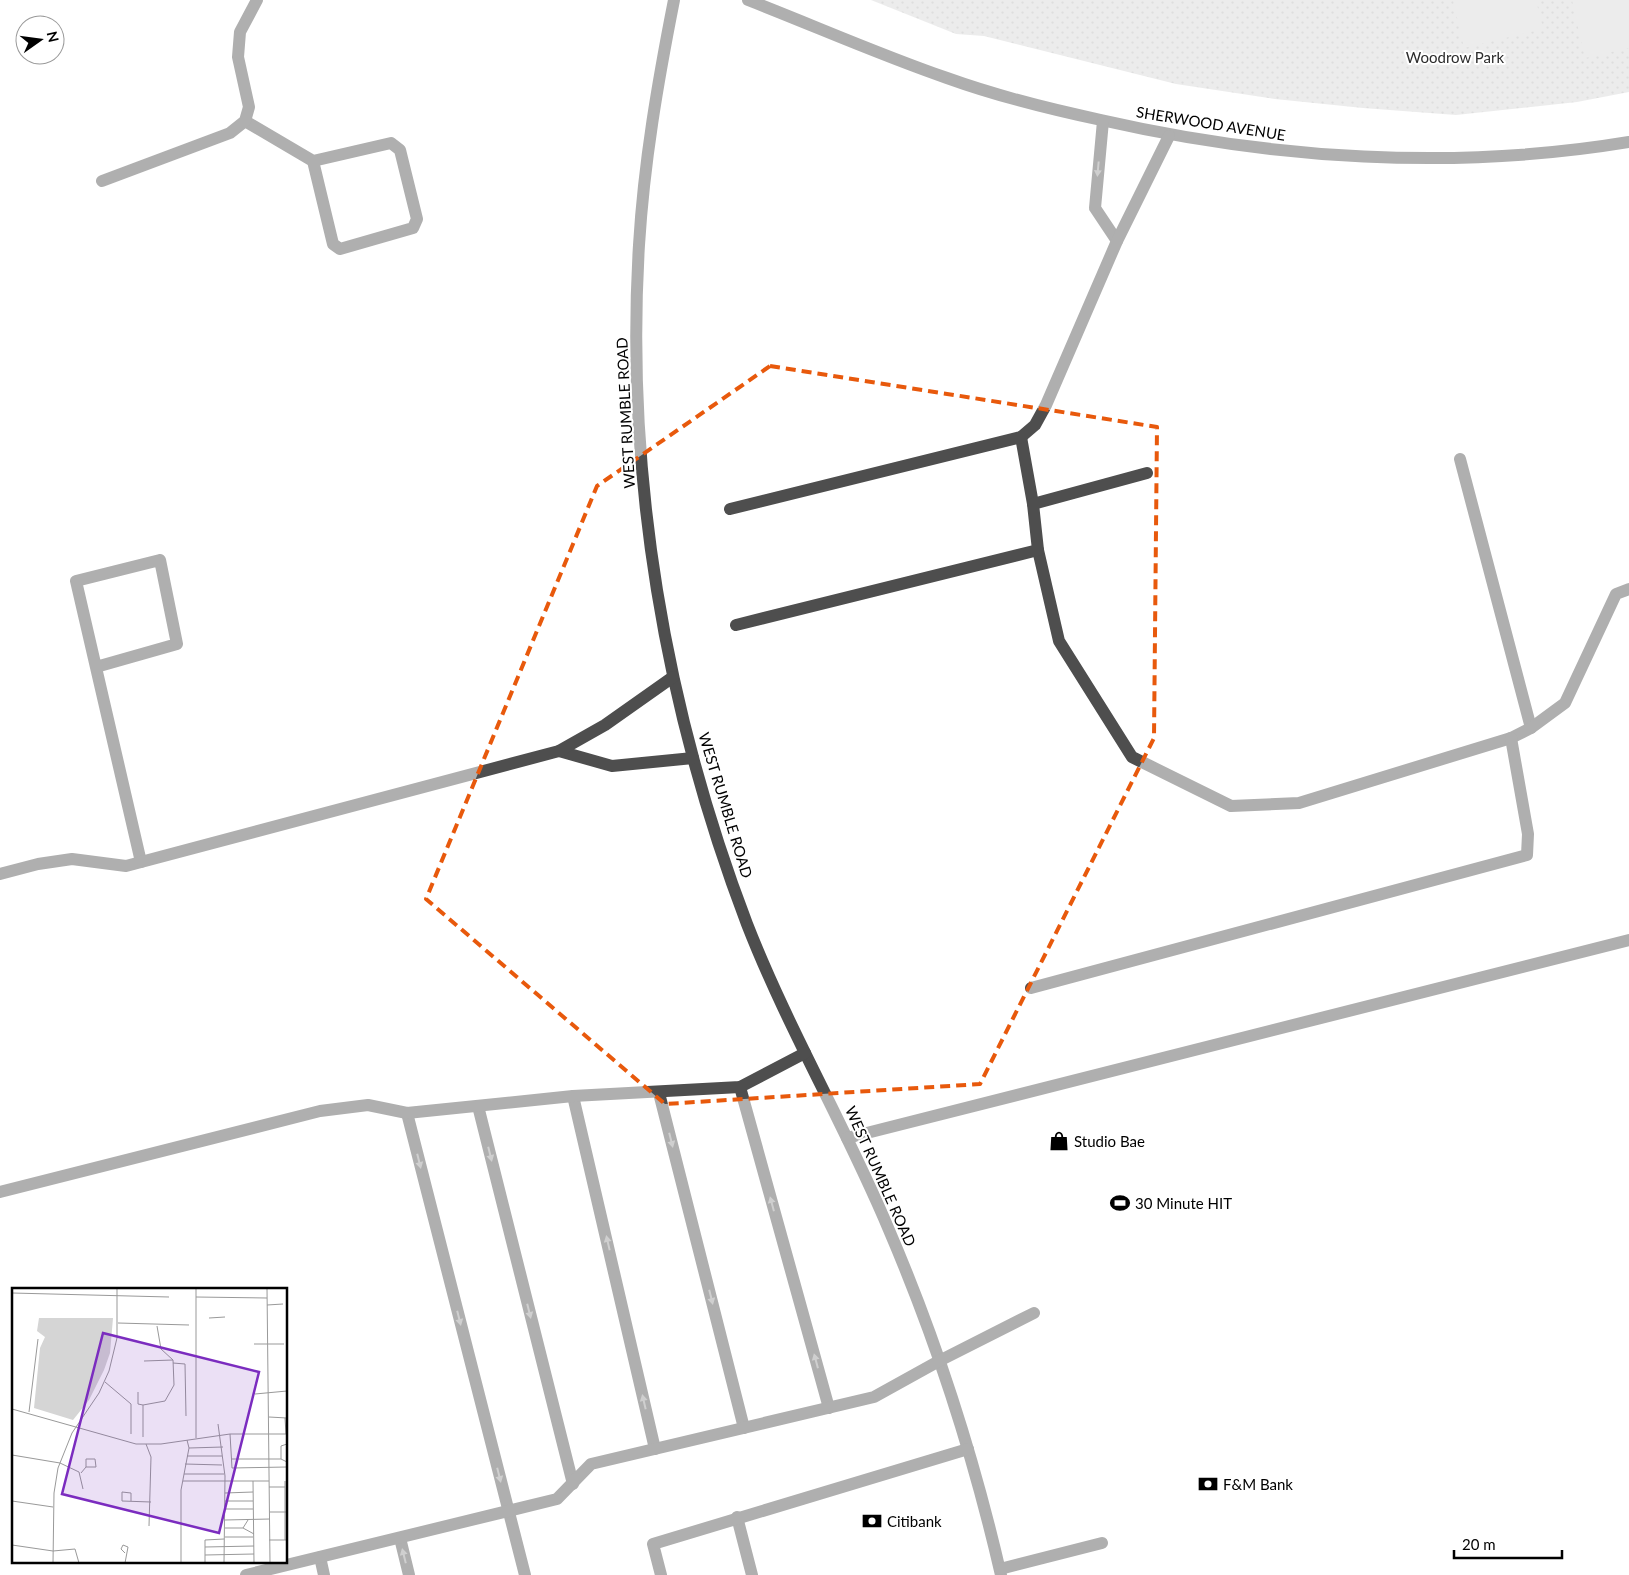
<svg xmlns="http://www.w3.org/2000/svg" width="1629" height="1575" font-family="Lato,sans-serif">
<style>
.grass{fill:url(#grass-dots)}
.garden{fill:#d5d5d5}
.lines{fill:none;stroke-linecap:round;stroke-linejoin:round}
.minor{stroke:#4e4e4e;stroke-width:12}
.oneway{fill:#959595}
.marked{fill:none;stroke:#e8590c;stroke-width:4;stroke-dasharray:10 6;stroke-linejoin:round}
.labels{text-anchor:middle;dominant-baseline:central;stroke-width:4;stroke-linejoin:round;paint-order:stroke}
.park-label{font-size:15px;fill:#2c2c2c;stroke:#fff}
.street-label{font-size:15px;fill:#000;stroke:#fff}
.poi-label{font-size:15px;fill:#000;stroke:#fff;text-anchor:start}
.inset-road{fill:none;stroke:#999;stroke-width:1}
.view{fill:#7b2cbf;fill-opacity:0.15;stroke:#7b2cbf;stroke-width:2.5}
.inset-edge{fill:none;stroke:#000;stroke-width:2.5}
</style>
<defs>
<pattern id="grass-dots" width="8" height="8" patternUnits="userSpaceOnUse" patternTransform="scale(1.25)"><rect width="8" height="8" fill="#d5d5d5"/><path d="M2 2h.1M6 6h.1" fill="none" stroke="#b5b5b5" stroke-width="1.8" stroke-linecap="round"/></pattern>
</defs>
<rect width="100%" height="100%" fill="#fff"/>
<polygon class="grass" points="871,0 1629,0 1629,92 1577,102 1456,115 1363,108 1275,99 1176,84 984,36 956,34"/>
<g class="garden">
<polygon points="1453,0 1536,0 1543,29 1464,48"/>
<polygon points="1572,0 1629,0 1629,48 1585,58"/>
</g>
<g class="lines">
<g class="minor">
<path d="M 674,0 C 658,81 644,162 639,245 C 625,475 665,709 747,924 C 788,1029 846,1127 889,1230 C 937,1342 974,1458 1001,1575"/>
<path d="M 748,0 C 815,26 880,55 947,78 C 997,96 1049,109 1101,120 C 1272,159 1455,171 1629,142"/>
<polyline points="245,121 313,161 391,143 400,150 417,219 413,228 340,249 333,244 313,161"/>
<polyline points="1103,121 1095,208 1117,241"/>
<polyline points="102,181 230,133 245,121 249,107 238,57 240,32 257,0"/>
<polyline points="1021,437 1033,504"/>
<polyline points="1460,459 1531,728"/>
<polyline points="730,509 1021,437 1035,425 1046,405 1117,241 1169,136"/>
<polyline points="1038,550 1059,641 1132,757 1231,806 1299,803 1511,738 1531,728 1565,703 1616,594 1629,589"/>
<polyline points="736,625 1038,550 1033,504 1147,473"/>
<polyline points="96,667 177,644 160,560 76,581 141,862"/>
<polyline points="559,751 612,766 693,758"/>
<polyline points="0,874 38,864 72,859 126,866 559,751 605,725 673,677"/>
<polyline points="1031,988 1527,855 1528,834 1511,738"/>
<polyline points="740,1087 829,1408"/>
<polyline points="659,1093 744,1428"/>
<polyline points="573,1096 655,1449"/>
<polyline points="478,1106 573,1484"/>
<polyline points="407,1113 525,1575"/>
<polyline points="847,1138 1629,940"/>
<polyline points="0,1192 320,1111 368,1105 407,1113 573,1096 740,1087 805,1053"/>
<polyline points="737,1517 752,1575"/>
<polyline points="400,1538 409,1575"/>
<polyline points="320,1557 324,1575"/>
<polyline points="1000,1569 1102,1543"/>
<polyline points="246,1575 557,1499 591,1464 874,1397 939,1361 1034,1313"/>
<polyline points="661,1575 653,1544 968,1449"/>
</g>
</g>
<defs><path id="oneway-solid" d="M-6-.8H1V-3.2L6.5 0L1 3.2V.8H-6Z" transform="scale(1.25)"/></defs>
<g class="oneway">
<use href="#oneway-solid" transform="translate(1098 169) rotate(95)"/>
<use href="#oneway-solid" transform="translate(671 1140) rotate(76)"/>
<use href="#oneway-solid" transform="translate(490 1154) rotate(76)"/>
<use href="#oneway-solid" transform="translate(419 1161) rotate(76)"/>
<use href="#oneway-solid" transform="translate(772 1204) rotate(-105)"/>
<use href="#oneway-solid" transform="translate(608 1243) rotate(-103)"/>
<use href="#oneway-solid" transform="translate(711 1297) rotate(76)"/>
<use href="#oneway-solid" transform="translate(529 1311) rotate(76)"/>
<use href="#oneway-solid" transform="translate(459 1318) rotate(76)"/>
<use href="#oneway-solid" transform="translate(816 1361) rotate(-105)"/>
<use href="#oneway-solid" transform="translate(644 1402) rotate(-103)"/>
<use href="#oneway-solid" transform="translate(499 1475) rotate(76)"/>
<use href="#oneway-solid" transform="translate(404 1556) rotate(-104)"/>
</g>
<path d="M0 0H1629V1575H0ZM 770,366 L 1157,427 L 1154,738 L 980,1084 L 665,1104 L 426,899 L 597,486 Z" fill="#fff" fill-opacity=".55" fill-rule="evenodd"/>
<path class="marked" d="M 770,366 L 1157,427 L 1154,738 L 980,1084 L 665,1104 L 426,899 L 597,486 Z"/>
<defs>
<symbol id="shop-bare" viewBox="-9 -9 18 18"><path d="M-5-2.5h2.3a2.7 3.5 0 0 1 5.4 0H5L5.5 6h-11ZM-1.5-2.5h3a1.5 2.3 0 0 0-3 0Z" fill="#000" stroke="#fff" stroke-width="2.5" paint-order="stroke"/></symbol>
<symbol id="stadium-bare" viewBox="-9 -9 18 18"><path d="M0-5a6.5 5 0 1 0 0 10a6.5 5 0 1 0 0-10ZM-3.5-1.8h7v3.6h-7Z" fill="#000" stroke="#fff" stroke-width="2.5" paint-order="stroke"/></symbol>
<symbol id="bank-bare" viewBox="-9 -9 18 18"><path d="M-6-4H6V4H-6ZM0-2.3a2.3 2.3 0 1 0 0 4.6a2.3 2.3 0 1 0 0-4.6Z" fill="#000" stroke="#fff" stroke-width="2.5" paint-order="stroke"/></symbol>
</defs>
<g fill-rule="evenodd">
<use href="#shop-bare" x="1045" y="1127" width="28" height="28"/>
<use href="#stadium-bare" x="1106" y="1189" width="28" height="28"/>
<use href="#bank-bare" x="1194" y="1470" width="28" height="28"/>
<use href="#bank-bare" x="858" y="1507" width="28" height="28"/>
</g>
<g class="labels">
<g class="park-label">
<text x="1455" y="57">Woodrow Park</text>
</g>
<g class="street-label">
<text transform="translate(1211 123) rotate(9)">SHERWOOD AVENUE</text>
<text transform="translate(625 413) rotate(-93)">WEST RUMBLE ROAD</text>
<text transform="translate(726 805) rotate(73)">WEST RUMBLE ROAD</text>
<text transform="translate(881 1176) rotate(66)">WEST RUMBLE ROAD</text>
</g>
<g class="poi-label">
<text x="1074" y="1141">Studio Bae</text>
<text x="1135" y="1203">30 Minute HIT</text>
<text x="1223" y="1484">F&amp;M Bank</text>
<text x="887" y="1521">Citibank</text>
</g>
</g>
<g transform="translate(12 1288)">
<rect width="275" height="275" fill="#fff"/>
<path d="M 27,30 L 101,30 L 98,65 L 92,82 L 77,112 L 61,132 L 22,120 L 28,60 L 33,49 L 25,43 Z" fill="#d5d5d5"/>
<path class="inset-road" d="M 184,0 L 184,150M 255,0 L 258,275M 0,5 L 157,9M 184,9 L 255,10M 255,17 L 271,16M 197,30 L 213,29M 106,35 L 177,37M 242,56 L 272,56M 132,73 L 161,72M 161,75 L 173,76 L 174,128M 93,94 L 119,116 L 119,146M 126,104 L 126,116 L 131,117 L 131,149M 243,106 L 275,103M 131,117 L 153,113 L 162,97 L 161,72 L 149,61 L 145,38M 0,121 L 124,156 L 149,156 L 218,146 L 275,146M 17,124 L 26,51M 257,129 L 275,130M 273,130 L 274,146M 206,136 L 213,188 L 212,275M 218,146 L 220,180 L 275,179M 134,156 L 139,169 L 137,238M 177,160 L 211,159M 0,167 L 48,175 L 67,184 L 71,201M 175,168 L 210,168M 219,171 L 269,171 L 275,174M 269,171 L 269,158 L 275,156M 173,176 L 210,177M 69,185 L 74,179 L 74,171 L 83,171 L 84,179 L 74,179M 172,186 L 212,186M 171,193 L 257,193M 241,193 L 242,275M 273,193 L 273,252M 257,199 L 273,199M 213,205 L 241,204M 0,213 L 41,219M 119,213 L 119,205 L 110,204 L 110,213 L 139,214M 213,213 L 241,213M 213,221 L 241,221M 258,224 L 275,224M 213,232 L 258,231M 236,232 L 231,240 L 242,246M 213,240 L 231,240M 213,249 L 241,249M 257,252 L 275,252M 0,257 L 41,263 L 63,261 L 67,275M 193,259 L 242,258M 113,265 L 109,261 L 111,257 L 116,259 L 113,275M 193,267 L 242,266M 41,275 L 42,205 L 46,180 L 60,145 L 87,105 L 97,83 L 105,50 L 105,0M 169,275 L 169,202 L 177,160 L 175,152M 193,275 L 193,252 L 212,251"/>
<path class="view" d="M 91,45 L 247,84 L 207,245 L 50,206 Z"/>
<rect width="275" height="275" class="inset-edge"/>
</g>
<g transform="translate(40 40) rotate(76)"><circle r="24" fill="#ffffff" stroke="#999999"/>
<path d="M0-4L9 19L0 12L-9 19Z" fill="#000000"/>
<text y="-8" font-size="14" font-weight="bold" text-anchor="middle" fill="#000000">N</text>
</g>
<path d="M1454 1550v8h108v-8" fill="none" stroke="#000000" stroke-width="2.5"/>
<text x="1462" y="1550" font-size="15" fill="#000000" stroke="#ffffff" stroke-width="4" paint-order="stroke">20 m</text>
</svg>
